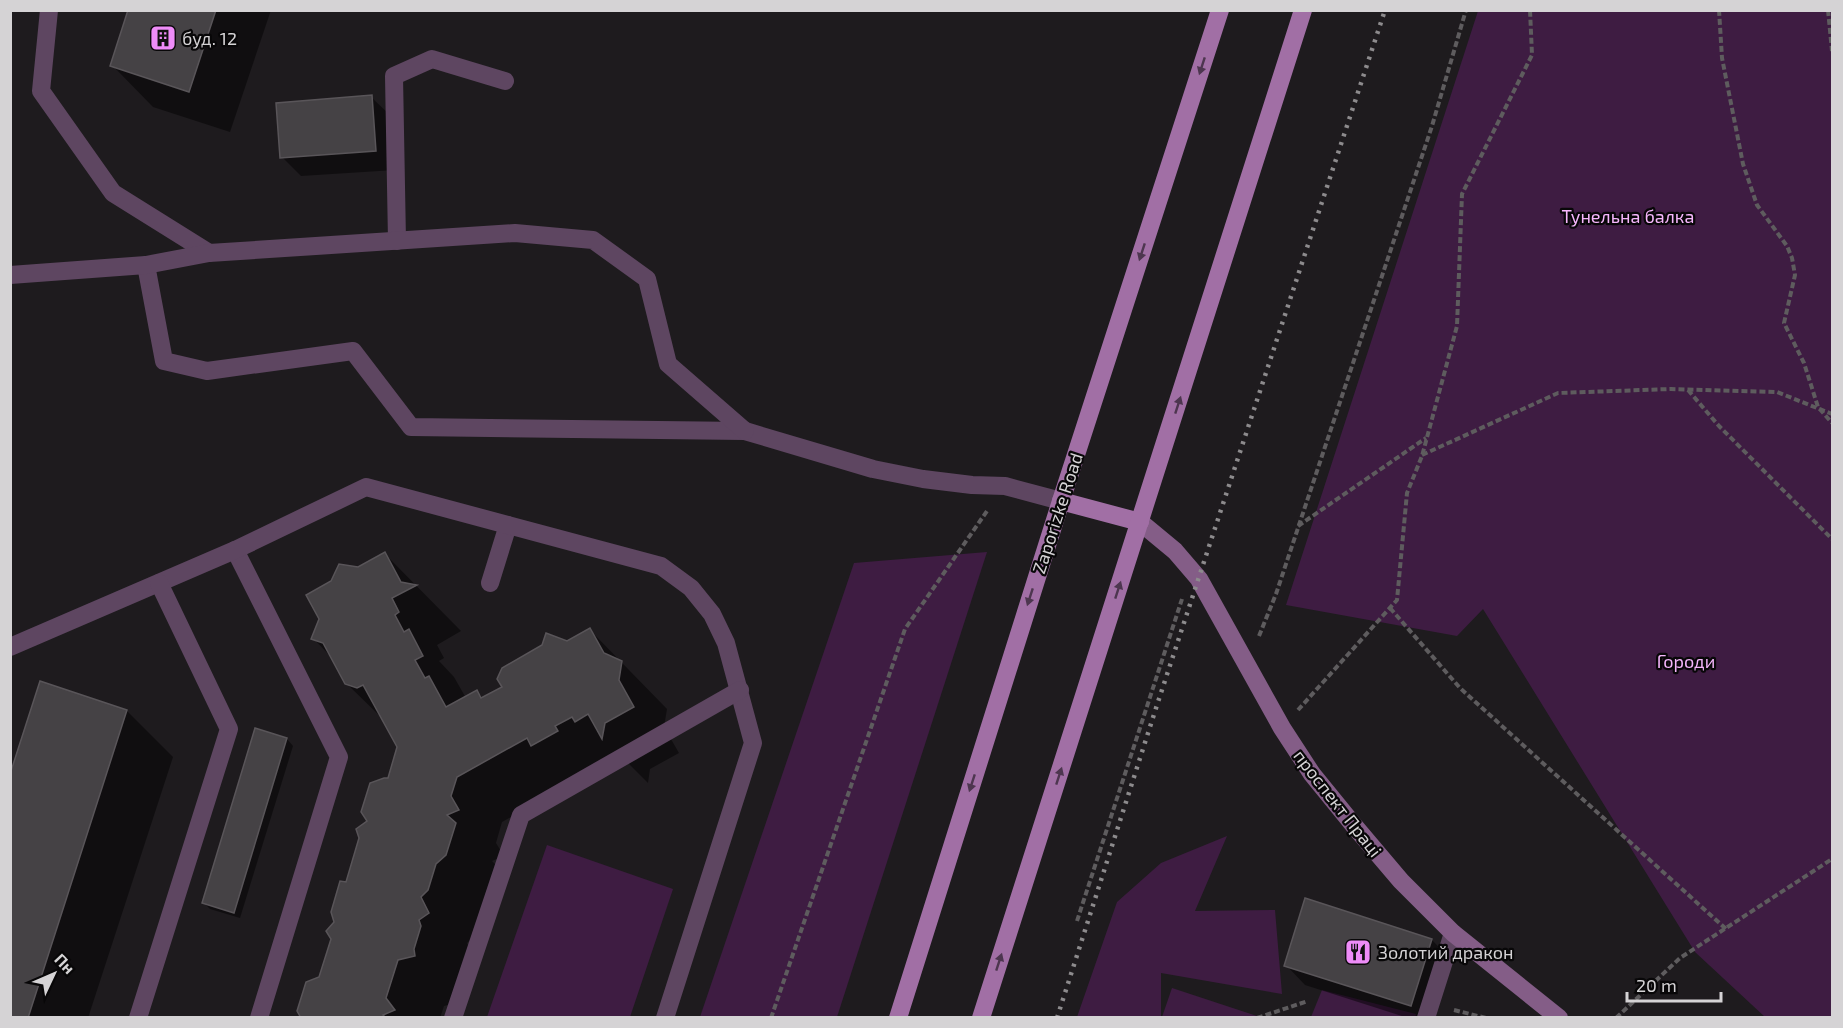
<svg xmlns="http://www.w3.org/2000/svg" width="1843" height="1028" font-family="'Exo 2',sans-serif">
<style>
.green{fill:#3e1c42}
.shadow{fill:#0007}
.building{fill:#454245;stroke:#595559;stroke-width:1.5}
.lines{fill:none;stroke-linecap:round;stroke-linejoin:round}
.path{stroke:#5e5c5e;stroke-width:4;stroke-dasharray:6 3;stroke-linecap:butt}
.lane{stroke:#5e4661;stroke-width:18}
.secondary{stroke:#845d87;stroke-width:18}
.primary{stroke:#a16fa5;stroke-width:18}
.rail{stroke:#8d8b8d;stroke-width:4.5;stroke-dasharray:3 6;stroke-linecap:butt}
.oneway{fill:#4d364f}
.labels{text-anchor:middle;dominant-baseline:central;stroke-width:4.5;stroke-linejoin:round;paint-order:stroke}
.poi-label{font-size:18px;fill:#d5d3d5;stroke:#080708;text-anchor:start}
.park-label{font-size:18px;fill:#f6b6fc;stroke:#080708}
.street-label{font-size:18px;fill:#d5d3d5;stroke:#080708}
</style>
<rect width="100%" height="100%" fill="#1e1b1e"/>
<g class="green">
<polygon points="1478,11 1832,11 1832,1017 1765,1017 1695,952 1483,609 1457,636 1286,605"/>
<polygon points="987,552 837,1017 700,1017 854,563"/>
<polygon points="1227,836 1195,911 1275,910 1282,994 1161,973 1161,1017 1077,1017 1117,902 1161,863"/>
<polygon points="547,845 673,889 630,1017 487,1017"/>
<polygon points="1172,988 1260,1017 1162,1017"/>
<polygon points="1322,990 1416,1014 1415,1018 1311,1017"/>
</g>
<g class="shadow">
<polygon points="130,10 271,10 230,132 153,107 112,65"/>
<polygon points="371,97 391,116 395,170 301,176 282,157"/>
<polygon points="385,554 461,631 437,645 444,658 439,661 454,677 466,698 477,692 483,698 504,687 567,642 590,630 667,709 664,727 679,753 650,769 648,783 628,763 571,784 502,822 496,843 504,856 492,861 501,870 474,936 467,943 474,959 460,1002 444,1006 440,1018 302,1018 320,978 347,884 369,821 389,779 399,747 386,722 346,683 333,659 313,638 358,569"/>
<polygon points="127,711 173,757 88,1018 10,1018"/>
<polygon points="256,730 287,739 293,746 240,918 210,909 204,903"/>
<polygon points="1306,900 1432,940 1451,960 1433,1018 1408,1018 1305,985 1286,965"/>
</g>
<g class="building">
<polygon points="128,10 216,10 189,92 110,66"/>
<polygon points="372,95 376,151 280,158 276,103"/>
<polygon points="385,552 401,582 417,585 392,598 399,612 395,615 404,632 409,629 423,656 415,660 425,678 429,676 446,707 477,690 481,698 502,687 497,679 502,668 542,645 546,633 567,641 590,628 604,653 622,661 619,680 634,707 605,723 602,739 588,714 575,722 572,717 555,726 558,731 531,746 527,738 457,777 451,796 459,810 447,815 456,823 446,855 436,864 428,890 421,897 429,913 419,920 421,926 414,949 415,956 398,960 386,998 395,1010 383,1015 386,1018 301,1018 297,1011 306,982 319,977 331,939 326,931 334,922 331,912 340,881 346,882 359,838 356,829 367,821 361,812 370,783 384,778 388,778 397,747 363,685 357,688 345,684 323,643 311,639 319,619 306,595 331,581 339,564 358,567"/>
<polygon points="40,681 127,710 28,1018 10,1018 10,774"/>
<polygon points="255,728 287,738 234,913 202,903"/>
<polygon points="1305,898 1432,939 1411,1006 1284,966"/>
</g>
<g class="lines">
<g class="path">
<polyline points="1719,10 1722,58 1743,164 1757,205 1787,246 1792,258 1795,275 1784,323 1804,363 1818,407 1832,423"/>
<polyline points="1828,10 1832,51"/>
<polyline points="1688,390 1719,426 1832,539"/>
<polyline points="1422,455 1558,393 1671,389 1777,392 1832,414"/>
<polyline points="1298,526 1426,438"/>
<polyline points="1390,608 1460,688 1726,929"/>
<polyline points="1259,636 1276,594 1432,126 1466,10"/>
<polyline points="1298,710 1397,600 1407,493 1422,456 1457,326 1462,194 1532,55 1530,10"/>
<polyline points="1077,921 1182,599"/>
<polyline points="1454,1010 1486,1018"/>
<polyline points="771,1018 905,629 987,511"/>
<polyline points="1257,1018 1308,1001"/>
<polyline points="1616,1018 1680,958 1832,859"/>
</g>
<g class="lane">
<polyline points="49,10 41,91 113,193 209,253"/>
<polyline points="397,241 394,76 432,59 505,81"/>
<polyline points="146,265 164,361 207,371 353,351 411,427 745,431 873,469 923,479 972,485 1005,486 1061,501"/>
<polyline points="10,275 146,265 209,253 515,233 593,240 647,279 668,364 745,431"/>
<polyline points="235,550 339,757 259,1018"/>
<polyline points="490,583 508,525"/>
<polyline points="10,647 235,550 366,487 661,566 691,588 712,614 726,643 753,743 665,1018"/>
<polyline points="138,1018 229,729 159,583"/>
<polyline points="453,1018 521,815 740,690"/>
<polyline points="1426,1018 1453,933"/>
</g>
<polyline class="secondary" points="1140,522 1175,551 1199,579 1282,728 1312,774 1356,828 1401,881 1453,933 1559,1018"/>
<g class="primary">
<polyline points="1061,501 1140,522"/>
<polyline points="898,1018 1061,501 1220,10"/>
<polyline points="981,1018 1303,10"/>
</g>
<polyline class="rail" points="1057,1018 1157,705 1385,10"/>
</g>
<defs><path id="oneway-solid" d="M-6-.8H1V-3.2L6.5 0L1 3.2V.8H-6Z" transform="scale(1.5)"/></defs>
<g class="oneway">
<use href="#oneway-solid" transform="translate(1202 66) rotate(108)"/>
<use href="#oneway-solid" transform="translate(1142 252) rotate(108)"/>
<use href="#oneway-solid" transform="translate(1178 405) rotate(-72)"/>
<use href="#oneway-solid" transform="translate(1118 590) rotate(-72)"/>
<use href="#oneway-solid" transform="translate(1030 597) rotate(108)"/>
<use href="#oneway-solid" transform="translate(1059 776) rotate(-72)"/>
<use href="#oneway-solid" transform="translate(972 783) rotate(108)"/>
<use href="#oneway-solid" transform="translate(999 962) rotate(-72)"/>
</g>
<defs>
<symbol id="building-square" viewBox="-11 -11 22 22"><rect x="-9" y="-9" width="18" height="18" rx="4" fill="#ee8cf8" stroke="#080708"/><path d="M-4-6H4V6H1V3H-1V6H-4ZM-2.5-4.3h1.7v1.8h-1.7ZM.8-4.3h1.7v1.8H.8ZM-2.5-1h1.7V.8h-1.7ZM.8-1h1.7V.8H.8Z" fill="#111"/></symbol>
<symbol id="restaurant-square" viewBox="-11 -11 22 22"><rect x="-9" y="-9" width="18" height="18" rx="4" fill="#ee8cf8" stroke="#080708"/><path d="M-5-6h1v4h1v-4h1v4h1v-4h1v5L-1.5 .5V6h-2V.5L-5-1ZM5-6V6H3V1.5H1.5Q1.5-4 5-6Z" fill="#111"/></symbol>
</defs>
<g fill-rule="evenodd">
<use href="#building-square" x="148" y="23" width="30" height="30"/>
<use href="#restaurant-square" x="1343" y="937" width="30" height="30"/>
</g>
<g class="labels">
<g class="poi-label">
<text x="182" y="38">буд. 12</text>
<text x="1378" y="952">Золотий дракон</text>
</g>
<g class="park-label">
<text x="1628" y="216">Тунельна балка</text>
<text x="1686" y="661">Городи</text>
</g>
<g class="street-label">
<text transform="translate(1057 513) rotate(-72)">Zaporizke Road</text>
<text transform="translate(1338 803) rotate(52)">проспект Праці</text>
</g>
</g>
<rect width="1843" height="1028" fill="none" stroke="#d5d3d5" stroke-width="24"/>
<g transform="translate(54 974) rotate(46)" stroke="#080708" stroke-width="4.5" paint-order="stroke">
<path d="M0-4.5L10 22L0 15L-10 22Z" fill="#d5d3d5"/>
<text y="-9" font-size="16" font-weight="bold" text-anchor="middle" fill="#d5d3d5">Пн</text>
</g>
<path d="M1627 992v9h94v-9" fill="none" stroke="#d5d3d5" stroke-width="3"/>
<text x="1636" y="992" font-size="18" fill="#d5d3d5" stroke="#080708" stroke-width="4.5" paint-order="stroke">20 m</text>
</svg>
